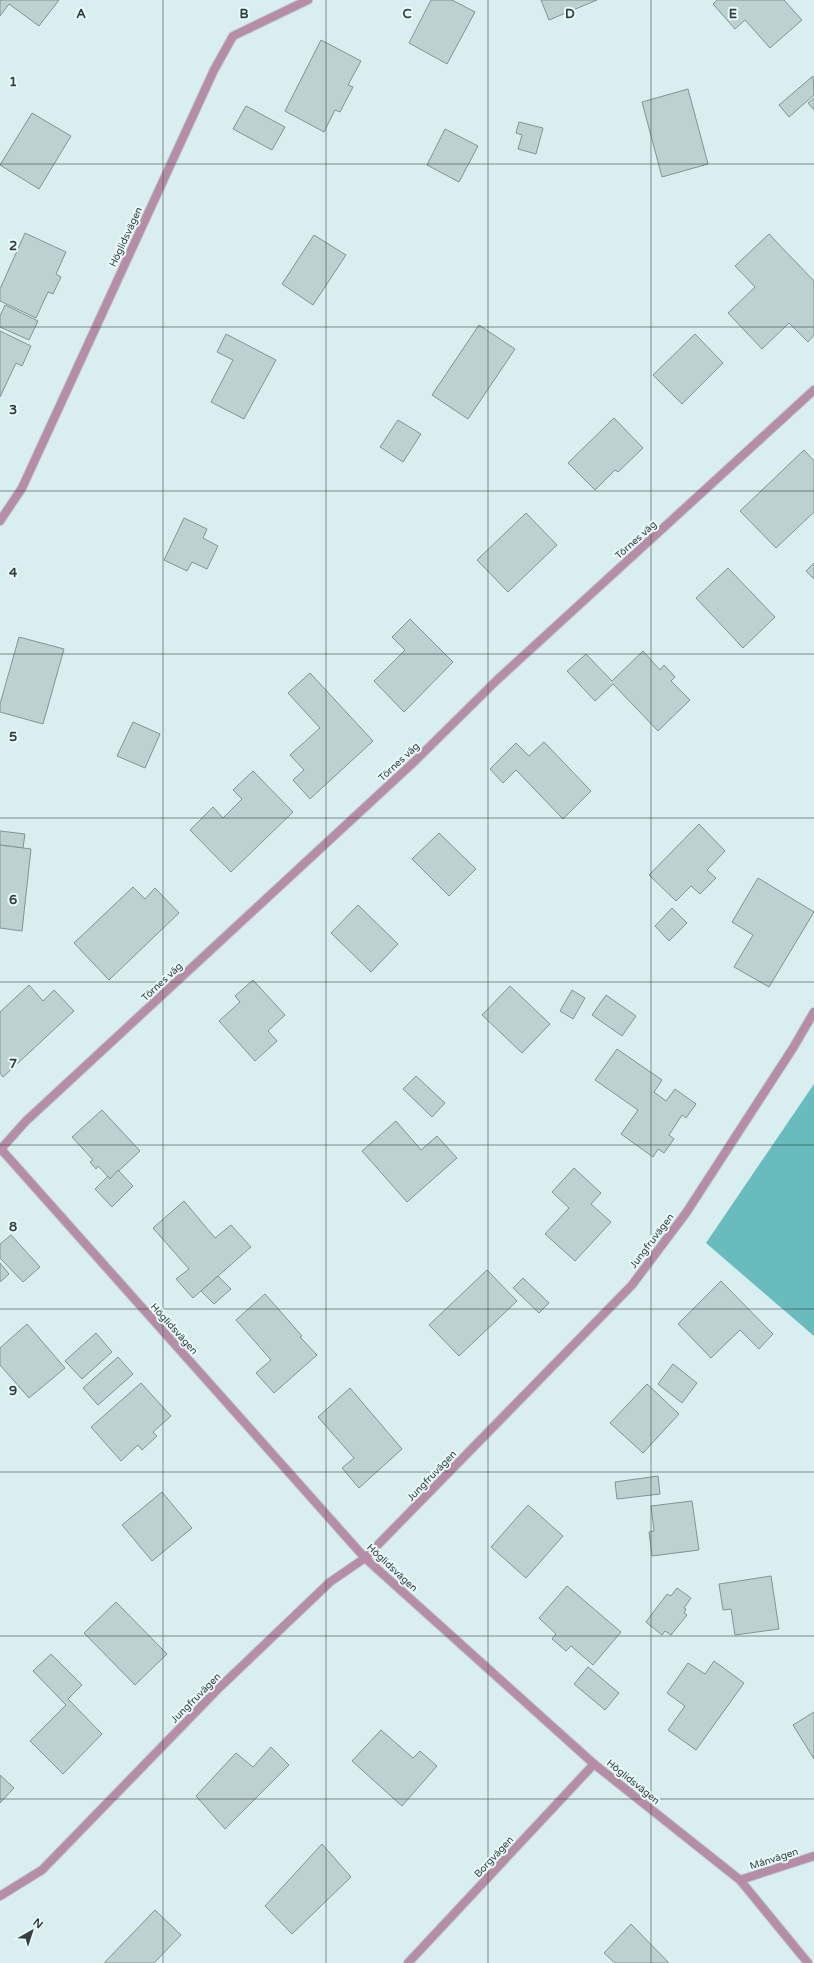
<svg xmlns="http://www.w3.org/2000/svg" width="814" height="1963" font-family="'Varela Round',sans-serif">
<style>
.forest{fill:#68bcbd}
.building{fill:#bdd1d1;stroke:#829595}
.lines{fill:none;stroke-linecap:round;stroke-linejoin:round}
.street-casing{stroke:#b8cbcb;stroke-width:10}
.street{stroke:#b78ca7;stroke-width:8}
.grid{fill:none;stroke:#353d3d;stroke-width:1;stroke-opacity:0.55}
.labels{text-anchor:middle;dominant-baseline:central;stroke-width:4;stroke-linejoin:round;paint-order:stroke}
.street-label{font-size:10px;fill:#353d3d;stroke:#e7fbfb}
.grid-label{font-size:13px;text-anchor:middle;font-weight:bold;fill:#353d3d;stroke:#e7fbfb;stroke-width:4;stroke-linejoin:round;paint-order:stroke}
</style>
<rect width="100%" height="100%" fill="#d9eeee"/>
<polygon class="forest" points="814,1084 814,1336 706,1243"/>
<g class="building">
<polygon points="0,0 59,0 39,26 9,4 0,16"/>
<polygon points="431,0 452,0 475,12 447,64 409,43"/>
<polygon points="541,0 597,0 549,20"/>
<polygon points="717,0 784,0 802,20 770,48 745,20 735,29 713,4"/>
<polygon points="321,40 361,61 348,85 353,87 340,112 335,110 324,132 285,111"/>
<polygon points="813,76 814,95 789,117 779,105"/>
<polygon points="688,89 708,164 662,177 642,102"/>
<polygon points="814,98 814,110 808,103"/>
<polygon points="246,106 285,127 272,150 233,129"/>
<polygon points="32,113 71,136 39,189 0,165"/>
<polygon points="519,122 543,128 536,154 518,149 522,135 516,133"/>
<polygon points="445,129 478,146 459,182 427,165"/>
<polygon points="25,233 66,252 56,274 61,277 53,294 48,292 36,318 0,301 0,289"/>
<polygon points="769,234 814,281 814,335 808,342 789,323 762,349 728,313 755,287 735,266"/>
<polygon points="314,235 346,255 313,305 282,284"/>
<polygon points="5,305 38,321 29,340 0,327 0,316"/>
<polygon points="479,325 515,349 468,419 432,395"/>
<polygon points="0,331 31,346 22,366 16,363 0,397"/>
<polygon points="226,334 276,360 244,419 211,402 233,360 217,352"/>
<polygon points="695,334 723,363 682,404 653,375"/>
<polygon points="614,418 643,448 618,472 615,470 595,490 568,463"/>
<polygon points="398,420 421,434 403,462 380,447"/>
<polygon points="804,450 814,461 814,512 776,548 740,511"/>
<polygon points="526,513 557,545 508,592 477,560"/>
<polygon points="184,518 207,529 203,538 218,546 207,569 192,562 187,571 164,560"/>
<polygon points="814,563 814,579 806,571"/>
<polygon points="728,568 775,617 743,648 696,598"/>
<polygon points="410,619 453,662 404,712 374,681 405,650 392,637"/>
<polygon points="19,637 64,649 43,724 0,712 0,704"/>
<polygon points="643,651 660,670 664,665 675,677 671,681 690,700 658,731 613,684 595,701 567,671 586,654 612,681"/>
<polygon points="310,673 373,741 310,799 293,780 304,770 290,755 320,728 288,693"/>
<polygon points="133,722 160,734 145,768 117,756"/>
<polygon points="544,742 591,791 563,819 516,770 503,783 490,769 516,743 529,756"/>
<polygon points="253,771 293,812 231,872 190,830 213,807 223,818 242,799 233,790"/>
<polygon points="699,824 725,851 707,870 716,878 700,894 691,886 676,901 649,875"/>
<polygon points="0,831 25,834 23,848 0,845"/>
<polygon points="439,833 476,869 449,896 412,859"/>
<polygon points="0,845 31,849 22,931 0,928"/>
<polygon points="758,878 814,912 769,987 734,967 753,935 732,922"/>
<polygon points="133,887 145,899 155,888 179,913 109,980 74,943"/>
<polygon points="358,905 398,944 371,972 331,933"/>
<polygon points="672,908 687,923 669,941 655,926"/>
<polygon points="253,980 285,1015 268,1031 277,1041 255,1061 219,1021 240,1002 235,996"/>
<polygon points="29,985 43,1001 54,990 74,1011 3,1077 0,1073 0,1012"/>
<polygon points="510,986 550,1024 522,1053 482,1015"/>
<polygon points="572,990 585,998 573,1019 560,1011"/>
<polygon points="606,995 636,1016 622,1036 592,1015"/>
<polygon points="617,1049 662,1080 654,1092 666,1101 675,1089 696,1104 686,1118 682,1115 669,1135 674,1139 664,1153 658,1149 653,1157 621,1134 638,1110 595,1080"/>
<polygon points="416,1076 445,1103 432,1117 403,1089"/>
<polygon points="102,1110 140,1151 110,1179 98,1166 96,1169 90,1162 93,1160 72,1137"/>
<polygon points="396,1121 421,1150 437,1136 457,1158 407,1202 362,1151"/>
<polygon points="574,1168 601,1193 591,1204 611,1222 575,1261 545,1234 569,1208 552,1192"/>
<polygon points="118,1170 133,1186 112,1207 95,1189 108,1176 110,1179"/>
<polygon points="184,1201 215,1238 231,1225 251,1247 193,1298 176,1279 189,1269 153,1228"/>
<polygon points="11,1235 40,1267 23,1282 0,1258 0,1244"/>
<polygon points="0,1263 9,1274 0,1282"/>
<polygon points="487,1270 517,1301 459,1356 429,1325"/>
<polygon points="218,1276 231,1289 214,1304 201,1291"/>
<polygon points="523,1278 549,1303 539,1313 513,1288"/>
<polygon points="721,1281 773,1334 759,1349 740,1330 711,1358 678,1324"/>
<polygon points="265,1294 302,1336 300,1337 317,1355 274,1393 256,1373 271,1360 236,1320"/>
<polygon points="27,1324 65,1368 29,1398 0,1365 0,1348"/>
<polygon points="96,1333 112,1352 82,1379 65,1361"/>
<polygon points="118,1357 133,1374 98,1405 83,1388"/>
<polygon points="673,1364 697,1383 682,1403 658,1384"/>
<polygon points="141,1383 171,1416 153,1432 157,1436 142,1450 138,1445 121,1461 91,1427"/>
<polygon points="647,1384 679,1414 643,1453 610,1423"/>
<polygon points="350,1388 402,1449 359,1488 342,1468 354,1458 318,1417"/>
<polygon points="658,1476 660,1494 617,1499 615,1482"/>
<polygon points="162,1492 192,1528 152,1561 122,1525"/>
<polygon points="692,1501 699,1550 652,1556 649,1532 654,1531 651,1506"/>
<polygon points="528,1505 563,1536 526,1578 491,1547"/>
<polygon points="771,1576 779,1629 735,1635 731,1609 723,1610 719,1584"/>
<polygon points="567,1586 621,1632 593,1665 571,1646 566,1651 552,1639 556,1634 539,1618"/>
<polygon points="677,1588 691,1598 684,1608 686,1609 684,1613 687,1615 671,1635 665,1631 662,1635 646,1622 667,1594 671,1596"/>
<polygon points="116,1602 167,1654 135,1685 84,1633"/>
<polygon points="51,1654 82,1685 68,1699 102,1734 63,1774 30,1741 66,1705 33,1671"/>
<polygon points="714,1661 744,1683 696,1750 668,1730 685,1706 667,1693 688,1663 705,1674"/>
<polygon points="588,1667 619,1693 605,1710 574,1684"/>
<polygon points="814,1712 814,1759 793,1725"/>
<polygon points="381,1730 413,1758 420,1751 437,1766 402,1806 352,1761"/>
<polygon points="271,1747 289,1765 225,1829 196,1796 236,1753 253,1767"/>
<polygon points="0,1775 14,1788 0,1803"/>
<polygon points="322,1844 351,1877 292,1934 265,1906"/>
<polygon points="155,1910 181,1935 154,1963 104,1963"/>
<polygon points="631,1924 669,1963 615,1963 604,1953"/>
</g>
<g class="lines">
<defs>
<g id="street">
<polyline points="0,521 22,488 214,70 233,36 308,0"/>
<polyline points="0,1148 365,1558 594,1764 740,1880 808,1963"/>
<polyline points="0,1150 26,1121 416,760 497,680 814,390"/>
<polyline points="740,1880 814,1856"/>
<polyline points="0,1896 42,1870 219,1688 330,1582 365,1558 632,1285 686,1213 793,1048 814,1012"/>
<polyline points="408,1963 594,1764"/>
</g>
</defs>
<use href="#street" class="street-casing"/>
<use href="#street" class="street"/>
</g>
<path class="grid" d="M 163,0 L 163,1963M 326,0 L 326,1963M 488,0 L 488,1963M 651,0 L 651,1963M 0,164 L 814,164M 0,327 L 814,327M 0,491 L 814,491M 0,654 L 814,654M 0,818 L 814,818M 0,982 L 814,982M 0,1145 L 814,1145M 0,1309 L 814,1309M 0,1472 L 814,1472M 0,1636 L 814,1636M 0,1799 L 814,1799"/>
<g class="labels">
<g class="street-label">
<text transform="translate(126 237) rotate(-65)">Höglidsvägen</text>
<text transform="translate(636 540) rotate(-42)">Törnes väg</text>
<text transform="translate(399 762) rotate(-43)">Törnes väg</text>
<text transform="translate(162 982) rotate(-43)">Törnes väg</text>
<text transform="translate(652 1241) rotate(-53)">Jungfruvägen</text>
<text transform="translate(174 1329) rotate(48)">Höglidsvägen</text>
<text transform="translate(432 1476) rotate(-46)">Jungfruvägen</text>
<text transform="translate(392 1568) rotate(43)">Höglidsvägen</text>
<text transform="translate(196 1698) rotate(-45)">Jungfruvägen</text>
<text transform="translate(633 1782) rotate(39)">Höglidsvägen</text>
<text transform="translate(494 1857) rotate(-47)">Borgvägen</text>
<text transform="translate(774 1859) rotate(-18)">Månvägen</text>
</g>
</g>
<g class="grid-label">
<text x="81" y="18">A</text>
<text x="244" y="18">B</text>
<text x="407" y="18">C</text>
<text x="570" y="18">D</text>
<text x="733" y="18">E</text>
<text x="13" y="86">1</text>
<text x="13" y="250">2</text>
<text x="13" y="414">3</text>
<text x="13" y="577">4</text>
<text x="13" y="741">5</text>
<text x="13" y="904">6</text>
<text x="13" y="1068">7</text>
<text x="13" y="1231">8</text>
<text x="13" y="1395">9</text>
</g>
<g transform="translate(32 1931) rotate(39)" stroke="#e7fbfb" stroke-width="3" paint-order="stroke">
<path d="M0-3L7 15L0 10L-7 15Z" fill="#353d3d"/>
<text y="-6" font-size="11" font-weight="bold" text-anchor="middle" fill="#353d3d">N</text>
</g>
</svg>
